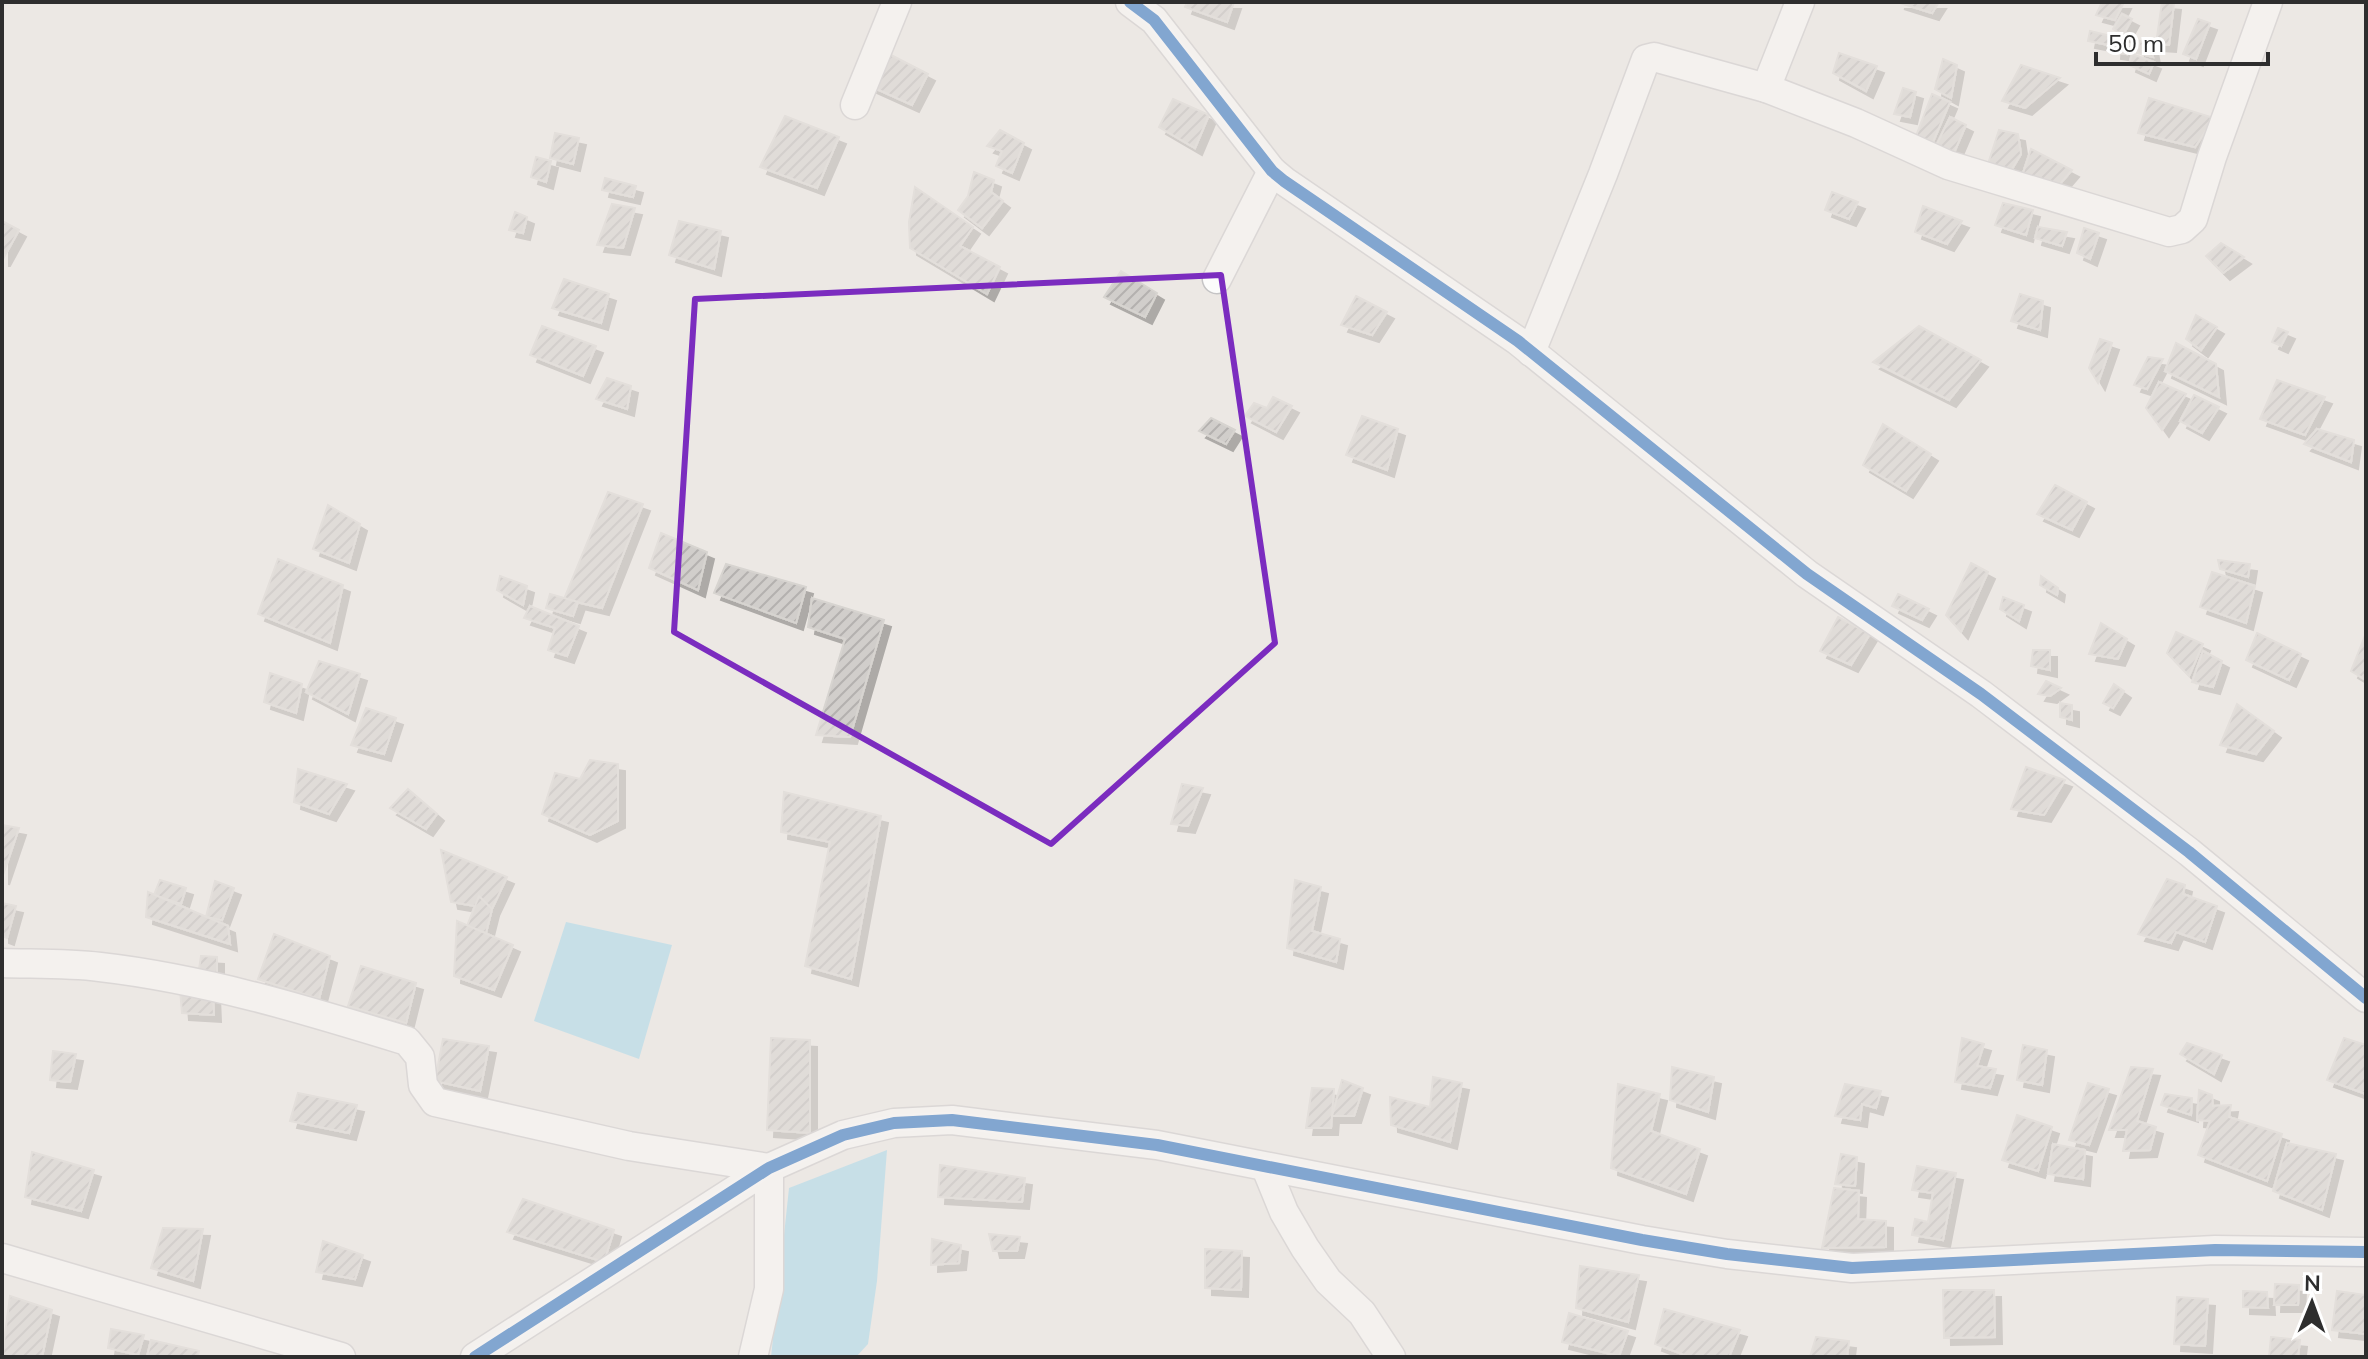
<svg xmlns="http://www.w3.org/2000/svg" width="2368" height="1359" font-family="Mulish,sans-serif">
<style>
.water{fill:#99d6ec}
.building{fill:url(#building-hatch);stroke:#d7d4d0;stroke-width:2;filter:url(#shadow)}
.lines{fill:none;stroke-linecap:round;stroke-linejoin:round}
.minor-casing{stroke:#c5c4c5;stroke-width:31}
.minor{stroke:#fcfcfb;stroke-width:28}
.cycleway-casing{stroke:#fff;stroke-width:17}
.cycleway{stroke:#0057b8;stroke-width:12}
.marked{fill:none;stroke:#7b2cbf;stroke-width:6;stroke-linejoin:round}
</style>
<defs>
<pattern id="building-hatch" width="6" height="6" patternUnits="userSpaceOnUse" patternTransform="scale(2)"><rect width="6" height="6" fill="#d1cecb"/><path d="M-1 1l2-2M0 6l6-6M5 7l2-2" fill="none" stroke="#b4b1af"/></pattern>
<filter id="shadow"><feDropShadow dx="7" dy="7" stdDeviation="0" flood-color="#0004"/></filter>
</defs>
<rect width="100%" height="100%" fill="#ece8e4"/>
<g class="water">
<polygon points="566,922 672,945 639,1059 534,1021"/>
<polygon points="887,1150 877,1281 868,1344 856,1357 771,1357 789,1188"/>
</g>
<g class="building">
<polygon points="1187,2 1234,2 1227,22 1185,7"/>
<polygon points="1897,2 1939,2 1932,13"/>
<polygon points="2102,2 2124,2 2115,20 2096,15"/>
<polygon points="2162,2 2174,3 2169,45 2156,44"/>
<polygon points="2122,14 2132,19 2123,35 2113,29"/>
<polygon points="2198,19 2210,23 2196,59 2183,54"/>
<polygon points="2090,31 2111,36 2109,45 2088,41"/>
<polygon points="2115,40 2127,41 2127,54 2114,52"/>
<polygon points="2140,41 2151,46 2153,57 2137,53"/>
<polygon points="1839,53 1877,66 1866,91 1833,73"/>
<polygon points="889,54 928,74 912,105 870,86"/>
<polygon points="2132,54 2154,62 2149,74 2129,65"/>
<polygon points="1943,59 1957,65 1951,98 1935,89"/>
<polygon points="2021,65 2060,78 2025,108 2002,101"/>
<polygon points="1903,88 1916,92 1910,117 1894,114"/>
<polygon points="1932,94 1950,102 1930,149 1913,144"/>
<polygon points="2149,98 2214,118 2195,147 2138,133"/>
<polygon points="1173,99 1209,115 1195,148 1159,127"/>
<polygon points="785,116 839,137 817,188 760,167"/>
<polygon points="1950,117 1966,125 1953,155 1936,146"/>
<polygon points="1000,130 1024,143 1012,173 996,166 1002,151 987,146"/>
<polygon points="1999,130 2018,134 2021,154 2009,174 1987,167"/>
<polygon points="555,133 579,138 573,164 550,158"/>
<polygon points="2031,149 2072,170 2053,192 2021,179"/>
<polygon points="536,157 551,161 546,182 531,177"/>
<polygon points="974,172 994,180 991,192 1003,201 982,228 958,210 968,196"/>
<polygon points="605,178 636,186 633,197 602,190"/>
<polygon points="915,187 973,227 960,246 1000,267 987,294 910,248 909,222"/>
<polygon points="1832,192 1858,202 1849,219 1825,210"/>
<polygon points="2003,203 2033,210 2026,235 1995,225"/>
<polygon points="612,204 635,208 623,248 597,245"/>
<polygon points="1923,206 1962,221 1947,244 1915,232"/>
<polygon points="515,212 527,217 523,233 509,230"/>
<polygon points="2,221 19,230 3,259 2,259"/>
<polygon points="679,221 721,231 714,269 669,255"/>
<polygon points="2038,227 2067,232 2062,246 2035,238"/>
<polygon points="2084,228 2099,233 2090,259 2077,253"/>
<polygon points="2221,243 2244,257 2223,273 2206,256"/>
<polygon points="1121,271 1157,293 1145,317 1104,297"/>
<polygon points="564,279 609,294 601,323 552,308"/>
<polygon points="2020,294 2043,301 2040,330 2011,321"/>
<polygon points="1356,296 1387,312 1372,335 1341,325"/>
<polygon points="2196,315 2217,327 2201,350 2186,339"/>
<polygon points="542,326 596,346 583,376 530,355"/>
<polygon points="1919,326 1981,360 1949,400 1873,362"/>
<polygon points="2278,328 2288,332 2281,346 2272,342"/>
<polygon points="2100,339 2112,343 2098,383 2089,368"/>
<polygon points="2176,343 2216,364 2219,397 2165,371"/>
<polygon points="2148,357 2163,359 2147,389 2134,385"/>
<polygon points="607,378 631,386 627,409 596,399"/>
<polygon points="2277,380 2325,397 2305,435 2260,419"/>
<polygon points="2159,382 2186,394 2162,430 2146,408"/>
<polygon points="2194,395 2219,407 2202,433 2180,421"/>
<polygon points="1273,397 1292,406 1276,432 1245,416 1254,403 1267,408"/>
<polygon points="1362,416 1398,429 1387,470 1346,455"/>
<polygon points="1211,418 1235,430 1226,444 1199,431"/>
<polygon points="1883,424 1931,454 1906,491 1863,465"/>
<polygon points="2317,429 2354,440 2351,462 2304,444"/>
<polygon points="2055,485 2087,502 2072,530 2037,514"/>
<polygon points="608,492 643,504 602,608 564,599"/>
<polygon points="328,505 360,524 349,563 313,549"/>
<polygon points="661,533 707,552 698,590 649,568"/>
<polygon points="278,559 343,585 330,643 258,614"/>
<polygon points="2218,560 2250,564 2248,577 2220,569"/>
<polygon points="1971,563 1988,572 1961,632 1946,615"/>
<polygon points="726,564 806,587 796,623 714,593"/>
<polygon points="2212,572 2255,586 2246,623 2200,607"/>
<polygon points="500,576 527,586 523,605 497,590"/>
<polygon points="2041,576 2058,588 2057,595 2040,585"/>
<polygon points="550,594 578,602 573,616 546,608"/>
<polygon points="1898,594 1929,609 1922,620 1892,606"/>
<polygon points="2003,597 2024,605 2019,621 2000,609"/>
<polygon points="812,598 884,620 850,737 816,735 845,639 808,627"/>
<polygon points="530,606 579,626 567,656 548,650 555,628 524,618"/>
<polygon points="1838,617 1870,634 1851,665 1820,651"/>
<polygon points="2101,623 2127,639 2118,659 2089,654"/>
<polygon points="2176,632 2203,644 2189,676 2167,653"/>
<polygon points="2257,633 2301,654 2289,680 2246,660"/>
<polygon points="2366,633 2366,680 2351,671"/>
<polygon points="2033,650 2050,650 2050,670 2031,666"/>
<polygon points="2203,651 2222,661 2213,687 2192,682"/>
<polygon points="319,661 360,674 348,714 306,692"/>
<polygon points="270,673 302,684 296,713 264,702"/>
<polygon points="2046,681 2061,688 2050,696 2038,694"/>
<polygon points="2114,684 2124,691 2113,708 2103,703"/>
<polygon points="2060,703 2072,705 2072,720 2060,717"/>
<polygon points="2237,704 2274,731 2256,754 2220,745"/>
<polygon points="366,708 396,718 384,754 351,745"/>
<polygon points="590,760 618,764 618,821 590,835 542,814 555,773 580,779"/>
<polygon points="2026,767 2065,780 2044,815 2011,809"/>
<polygon points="298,769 347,784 329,814 294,802"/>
<polygon points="1182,784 1203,788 1188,826 1171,824"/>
<polygon points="408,789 437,814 426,829 390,808"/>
<polygon points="784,792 881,816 851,979 805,966 830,842 781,832"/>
<polygon points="2,825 19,828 2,878"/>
<polygon points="441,850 507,877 492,909 451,902"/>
<polygon points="2167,879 2185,885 2183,894 2217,906 2205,942 2176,932 2171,943 2138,934"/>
<polygon points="160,880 186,888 181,904 154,895"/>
<polygon points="1295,880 1321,887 1312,931 1340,939 1336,962 1287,948"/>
<polygon points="215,881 234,888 222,920 206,917"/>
<polygon points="148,892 228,926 230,944 146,917"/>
<polygon points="479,896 492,909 486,933 467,926"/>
<polygon points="2,903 16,906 7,938 2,936"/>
<polygon points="457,921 513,945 494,990 454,976"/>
<polygon points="274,934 330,956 319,999 258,979"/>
<polygon points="201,956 217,957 217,979 198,976"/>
<polygon points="361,966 416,983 406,1023 348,1006"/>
<polygon points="180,989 213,992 214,1015 182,1013"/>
<polygon points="771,1038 810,1040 810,1133 767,1130"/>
<polygon points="1962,1038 1984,1044 1977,1066 1996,1069 1990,1088 1955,1082"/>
<polygon points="2344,1038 2366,1045 2366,1094 2327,1080"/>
<polygon points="443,1039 489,1046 480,1091 435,1081"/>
<polygon points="2187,1043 2222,1055 2214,1074 2180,1054"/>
<polygon points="2023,1045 2047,1050 2042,1085 2017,1080"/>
<polygon points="53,1051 76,1054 70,1082 50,1080"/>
<polygon points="1672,1067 1714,1077 1708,1112 1670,1100"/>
<polygon points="2131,1067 2153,1069 2137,1121 2156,1127 2150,1150 2123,1151 2127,1130 2109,1130"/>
<polygon points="1433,1077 1462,1083 1450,1142 1391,1125 1390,1097 1430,1107"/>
<polygon points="1342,1080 1363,1088 1354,1116 1332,1116"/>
<polygon points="2088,1083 2109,1089 2089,1145 2069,1140"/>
<polygon points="1618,1084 1660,1094 1651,1131 1700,1149 1686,1194 1611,1168"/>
<polygon points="1845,1084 1881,1091 1876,1108 1862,1104 1860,1120 1835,1116"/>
<polygon points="1312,1088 1334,1089 1331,1128 1306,1128"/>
<polygon points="2199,1090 2212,1095 2213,1106 2231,1105 2229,1117 2282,1134 2267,1181 2198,1155 2210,1121 2197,1120"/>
<polygon points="298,1093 357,1105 349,1133 290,1121"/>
<polygon points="2165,1094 2192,1098 2191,1115 2161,1105"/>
<polygon points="2017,1115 2052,1127 2038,1171 2002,1160"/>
<polygon points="2287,1143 2336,1154 2322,1210 2273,1191"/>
<polygon points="2053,1144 2085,1150 2083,1179 2048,1174"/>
<polygon points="32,1152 94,1170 81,1211 25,1197"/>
<polygon points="1841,1154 1857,1157 1855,1186 1835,1184"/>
<polygon points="940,1165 1025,1178 1022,1202 938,1197"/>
<polygon points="1917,1166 1956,1173 1943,1240 1912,1235 1915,1219 1928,1222 1933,1193 1912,1190"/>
<polygon points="1834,1188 1859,1191 1858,1219 1886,1221 1886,1247 1822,1248"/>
<polygon points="523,1199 614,1230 604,1262 507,1232"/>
<polygon points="163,1228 203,1229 193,1281 151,1268"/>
<polygon points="989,1234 1020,1237 1017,1251 993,1251"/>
<polygon points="932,1239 961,1245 959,1263 931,1265"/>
<polygon points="323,1241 363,1255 355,1279 316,1272"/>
<polygon points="1205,1249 1242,1251 1241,1290 1205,1288"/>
<polygon points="1580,1266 1639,1275 1628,1322 1576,1308"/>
<polygon points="2275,1284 2299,1285 2298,1305 2274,1305"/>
<polygon points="1943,1290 1994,1290 1995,1337 1944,1338"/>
<polygon points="2243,1291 2267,1292 2268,1308 2243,1307"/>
<polygon points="2337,1291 2366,1295 2366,1334 2332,1330"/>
<polygon points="10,1296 52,1310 42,1357 2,1357"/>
<polygon points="2177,1297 2208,1299 2205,1346 2174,1344"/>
<polygon points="1664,1309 1740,1330 1729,1357 1690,1357 1655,1344"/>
<polygon points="1569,1313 1628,1331 1619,1356 1562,1342"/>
<polygon points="111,1329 144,1335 138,1355 108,1348"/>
<polygon points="1816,1337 1849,1341 1847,1357 1810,1357"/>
<polygon points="2271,1337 2300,1340 2298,1357 2269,1357"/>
<polygon points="151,1340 199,1351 198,1357 147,1357"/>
</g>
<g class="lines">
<defs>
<g id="minor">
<polyline points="1130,2 1154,20 1272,171 1284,181 1518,341 1807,574 1981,694 2189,852 2366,998"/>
<polyline points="1800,2 1766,88 1856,123 1948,165 2169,232 2182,229 2193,219 2212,157 2268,2"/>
<polyline points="855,105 897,2"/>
<polyline points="1217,279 1272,171"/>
<polyline points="1531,352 1603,174 1646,59 1654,57 1766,88"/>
<path d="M 2,963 C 34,964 68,963 100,967 C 205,979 306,1010 407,1041 L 420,1057 L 423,1085 L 435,1102 L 629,1146 L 769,1168 L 769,1289 L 753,1357"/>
<polyline points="1266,1168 1284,1212 1305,1248 1328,1281 1362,1313 1391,1357"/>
<polyline points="2,1258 341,1357"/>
<polyline points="475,1357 769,1168 843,1135 894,1123 952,1120 1157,1145 1642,1240 1727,1254 1852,1268 2215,1250 2366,1252"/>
</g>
</defs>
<use href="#minor" class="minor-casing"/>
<use href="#minor" class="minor"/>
<defs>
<g id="cycleway">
<polyline points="1130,2 1154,20 1272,171 1284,181 1518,341 1807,574 1981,694 2189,852 2366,998"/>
<polyline points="475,1357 769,1168 843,1135 894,1123 952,1120 1157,1145 1642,1240 1727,1254 1852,1268 2215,1250 2366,1252"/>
</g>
</defs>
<use href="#cycleway" class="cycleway-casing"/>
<use href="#cycleway" class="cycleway"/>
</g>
<path d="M0 0H2368V1359H0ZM 1221,275 L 1275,643 L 1051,844 L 674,632 L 695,299 Z" fill="#ece8e4" fill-opacity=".55" fill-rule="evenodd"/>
<path class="marked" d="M 1221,275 L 1275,643 L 1051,844 L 674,632 L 695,299 Z"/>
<rect width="2368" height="1359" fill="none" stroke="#2e2e2e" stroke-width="8"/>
<g transform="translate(2312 1303) rotate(1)" stroke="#ffffff" stroke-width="6" paint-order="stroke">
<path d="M0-6L14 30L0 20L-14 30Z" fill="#2e2e2e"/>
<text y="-12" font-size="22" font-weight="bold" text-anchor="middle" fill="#2e2e2e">N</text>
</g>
<path d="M2096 52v12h172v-12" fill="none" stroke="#2e2e2e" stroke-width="4"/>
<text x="2108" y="52" font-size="24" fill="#2e2e2e" stroke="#ffffff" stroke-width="6" paint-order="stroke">50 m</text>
</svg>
